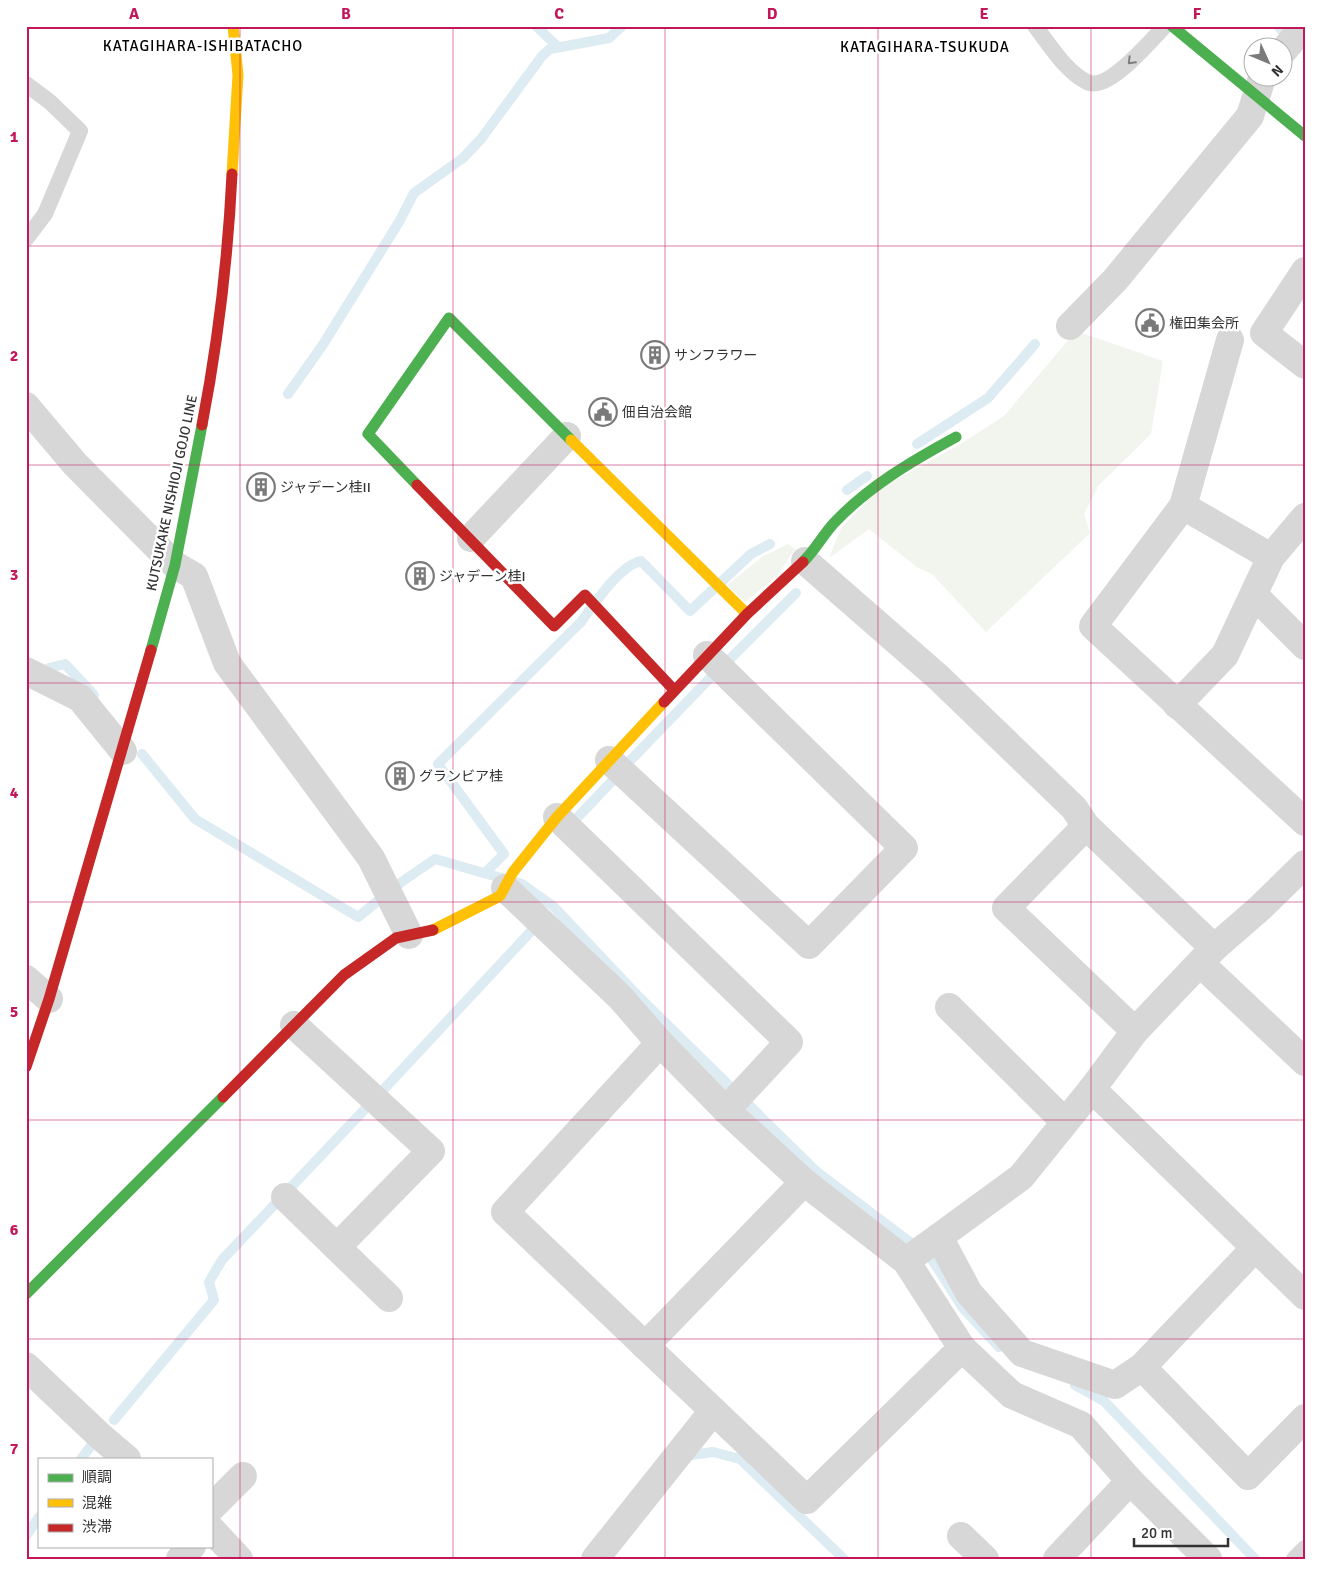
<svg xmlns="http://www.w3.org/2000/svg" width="1331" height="1585" font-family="Signika,'Noto Sans JP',sans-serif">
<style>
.green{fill:#f1f5ed}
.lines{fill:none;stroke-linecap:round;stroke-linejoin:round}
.stream{stroke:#ddebf3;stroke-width:10}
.lane{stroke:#d7d7d7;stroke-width:16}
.street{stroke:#d7d7d7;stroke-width:28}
.fast{stroke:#4caf50;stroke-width:11}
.slow{stroke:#ffc107;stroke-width:11}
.jam{stroke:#c62828;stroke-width:11}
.oneway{stroke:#7d7d7d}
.grid{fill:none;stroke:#c2185b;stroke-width:1;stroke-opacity:0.55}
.labels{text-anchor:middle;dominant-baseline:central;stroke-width:5;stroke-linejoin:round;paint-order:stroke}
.poi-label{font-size:14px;fill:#333;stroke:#fff;text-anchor:start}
.street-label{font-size:14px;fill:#333;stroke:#fff}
.neighbourhood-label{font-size:15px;letter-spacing:1px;fill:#000;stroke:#fff}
.neatline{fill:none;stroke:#c2185b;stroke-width:2}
.grid-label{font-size:16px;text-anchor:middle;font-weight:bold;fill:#c2185b}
</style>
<rect width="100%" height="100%" fill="#fff"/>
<g class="green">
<polygon points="1076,331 1163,361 1151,434 1099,485 1084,514 1090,533 986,632 932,574 918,568 869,529 829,558 841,528 878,490 962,443 1004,416"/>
<polygon points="788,544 795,549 777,576 745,602 727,585 762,557"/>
</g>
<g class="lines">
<g class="stream">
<polyline points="536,26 558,47"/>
<polyline points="1278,26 1283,32"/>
<polyline points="288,394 322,346 399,222 414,193 463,158 481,139 542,56 550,49 609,38 622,26"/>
<polyline points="917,444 988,398 1035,344"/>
<polyline points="847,490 867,476"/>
<polyline points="729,660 796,593"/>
<polyline points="40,675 49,668 65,664 94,695"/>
<polyline points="142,754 195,819 358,917 400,883 435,859 522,884 553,906 637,995 817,1172 931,1258 963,1308 999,1347"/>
<polyline points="627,764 710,678"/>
<polyline points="575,820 613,780"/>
<path d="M 485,873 L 504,854 L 438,764 L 581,622 C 594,604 619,566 641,561 L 690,611 L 751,554 L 770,544"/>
<polyline points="384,1089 535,927"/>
<polyline points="1075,1385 1104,1401 1255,1559"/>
<polyline points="114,1420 214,1300 209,1282 222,1260 365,1109"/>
<polyline points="684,1456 713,1452 740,1459 844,1559"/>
<polyline points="81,1459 91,1446"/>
<polyline points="26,1536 39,1517"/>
</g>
<g class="lane">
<path d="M 1035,26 C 1050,45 1065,71 1087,82 C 1108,93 1151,40 1165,26"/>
<polyline points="26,84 50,102 80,131 45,214 26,239"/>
<polyline points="1294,1559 1305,1548"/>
</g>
<g class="street">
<polyline points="1284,50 1304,26"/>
<polyline points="1305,271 1264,333 1305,365"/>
<polyline points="1070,326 1115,280 1250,116 1262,78"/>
<polyline points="1230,340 1183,506 1093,626 1305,822"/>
<polyline points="26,406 75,464 175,565 194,576 227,663 371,858 409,935"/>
<polyline points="1183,506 1271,557"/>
<polyline points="471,538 567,436"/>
<polyline points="805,561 938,677 1074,808 1086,826 1214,948"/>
<polyline points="1254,595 1305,646"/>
<polyline points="26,671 80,698 123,751"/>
<polyline points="1177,705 1225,655 1271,557 1305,517"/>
<polyline points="609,760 809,945 904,848 707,655"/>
<polyline points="557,817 789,1042 726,1110"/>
<polyline points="1086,826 1006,908 1135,1031"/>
<polyline points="505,888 620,997 660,1043 726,1110 804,1182 906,1261 962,1348 1012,1395 1081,1425 1130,1481 1208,1559"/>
<polyline points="1200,963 1305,1062"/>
<polyline points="26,979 49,999"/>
<polyline points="949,1007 1065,1122"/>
<polyline points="294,1025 431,1151 337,1247"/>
<polyline points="660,1043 505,1212 807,1500 962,1348"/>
<polyline points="1092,1089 1305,1296"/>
<polyline points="285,1197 389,1298"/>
<polyline points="939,1237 969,1293 1022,1353 1115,1385 1142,1367 1255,1248"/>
<polyline points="906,1261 1021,1177 1092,1089 1135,1031 1214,948 1260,908 1305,864"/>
<polyline points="645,1346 804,1182"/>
<polyline points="26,1366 100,1436 127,1459"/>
<polyline points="1142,1367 1248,1476 1305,1418"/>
<polyline points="211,1508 243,1476"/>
<polyline points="211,1529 239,1559"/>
<polyline points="961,1536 985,1559"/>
<polyline points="180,1559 192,1546"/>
<polyline points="595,1559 713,1411"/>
<polyline points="1057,1559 1130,1481"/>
</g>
<g class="fast">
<polyline points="1172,26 1305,136"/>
<polyline points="417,485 368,434 449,318 571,440"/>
<path d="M 803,562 C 815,550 823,535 834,523 C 869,486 912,461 956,437"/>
<polyline points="151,650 175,565 202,425"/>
<polyline points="26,1294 223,1097"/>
</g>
<g class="slow">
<polyline points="232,174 238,75 233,26"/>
<polyline points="571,440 747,614"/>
<polyline points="433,930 500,896 513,872 557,817 664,702"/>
</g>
<g class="jam">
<path d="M 202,425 C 218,342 228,258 232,174"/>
<polyline points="417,485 554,626 585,595 674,690"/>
<polyline points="664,702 747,614 803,562"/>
<polyline points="26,1067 49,999 151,650"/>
<polyline points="223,1097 344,975 396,938 433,930"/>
</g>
</g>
<defs><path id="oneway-chevron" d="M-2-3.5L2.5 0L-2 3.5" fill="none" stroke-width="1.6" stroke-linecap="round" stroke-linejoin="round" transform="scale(1.25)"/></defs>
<use class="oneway" href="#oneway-chevron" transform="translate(1131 61) rotate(135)"/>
<path class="grid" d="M 240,26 L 240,1559M 453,26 L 453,1559M 665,26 L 665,1559M 878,26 L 878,1559M 1091,26 L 1091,1559M 26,246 L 1305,246M 26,465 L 1305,465M 26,683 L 1305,683M 26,902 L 1305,902M 26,1120 L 1305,1120M 26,1339 L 1305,1339"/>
<defs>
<symbol id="civic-ring" viewBox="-11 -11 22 22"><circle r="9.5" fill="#fff" stroke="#7a7a7a" stroke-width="1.5"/><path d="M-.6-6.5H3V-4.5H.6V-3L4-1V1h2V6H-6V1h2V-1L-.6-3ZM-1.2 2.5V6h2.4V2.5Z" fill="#7a7a7a"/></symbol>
<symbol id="building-ring" viewBox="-11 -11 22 22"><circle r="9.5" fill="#fff" stroke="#7a7a7a" stroke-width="1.5"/><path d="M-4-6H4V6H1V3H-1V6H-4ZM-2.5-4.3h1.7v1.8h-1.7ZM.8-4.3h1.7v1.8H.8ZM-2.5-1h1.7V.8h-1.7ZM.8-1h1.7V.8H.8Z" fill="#7a7a7a"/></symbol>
</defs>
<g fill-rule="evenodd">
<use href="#civic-ring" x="1134" y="307" width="32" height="32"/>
<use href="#building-ring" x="639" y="339" width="32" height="32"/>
<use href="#civic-ring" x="587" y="396" width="32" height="32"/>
<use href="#building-ring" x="245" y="471" width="32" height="32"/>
<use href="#building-ring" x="404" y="560" width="32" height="32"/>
<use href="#building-ring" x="384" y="760" width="32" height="32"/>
</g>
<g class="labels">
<g class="poi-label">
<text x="1169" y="323">権田集会所</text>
<text x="674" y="355">サンフラワー</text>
<text x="622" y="412">佃自治会館</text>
<text x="280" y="487">ジャデーン桂II</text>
<text x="439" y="576">ジャデーン桂I</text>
<text x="419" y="776">グランビア桂</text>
</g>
<g class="street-label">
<text transform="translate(172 493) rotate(-78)">KUTSUKAKE NISHIOJI GOJO LINE</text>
</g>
<g class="neighbourhood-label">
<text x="203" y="46">KATAGIHARA-ISHIBATACHO</text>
<text x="925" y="47">KATAGIHARA-TSUKUDA</text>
</g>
</g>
<rect width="1331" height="1585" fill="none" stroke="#ffffff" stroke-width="55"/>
<rect x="38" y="1458" width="175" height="90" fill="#ffffff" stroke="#adadad"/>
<rect x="48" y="1474" width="25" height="8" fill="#4caf50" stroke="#adadad"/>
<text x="82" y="1482" font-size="15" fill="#333333">順調</text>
<rect x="48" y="1499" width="25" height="8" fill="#ffc107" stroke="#adadad"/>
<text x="82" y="1508" font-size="15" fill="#333333">混雑</text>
<rect x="48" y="1524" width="25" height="8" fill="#c62828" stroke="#adadad"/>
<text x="82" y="1532" font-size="15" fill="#333333">渋滞</text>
<g transform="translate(1268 62) rotate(134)"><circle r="24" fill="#ffffff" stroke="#adadad"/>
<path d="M0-4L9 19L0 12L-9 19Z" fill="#7a7a7a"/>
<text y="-8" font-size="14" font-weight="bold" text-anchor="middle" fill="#333333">N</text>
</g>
<path d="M1134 1538v8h94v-8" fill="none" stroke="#333333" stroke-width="2.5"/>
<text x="1141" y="1538" font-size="15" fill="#333333" stroke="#ffffff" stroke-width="4" paint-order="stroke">20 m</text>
<rect x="28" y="28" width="1276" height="1530" class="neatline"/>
<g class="grid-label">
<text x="134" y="19">A</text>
<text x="346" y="19">B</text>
<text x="559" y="19">C</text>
<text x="772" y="19">D</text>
<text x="984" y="19">E</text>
<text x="1197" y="19">F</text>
<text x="14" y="142">1</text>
<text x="14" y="361">2</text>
<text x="14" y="580">3</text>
<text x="14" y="798">4</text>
<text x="14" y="1017">5</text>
<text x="14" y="1235">6</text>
<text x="14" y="1454">7</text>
</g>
</svg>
